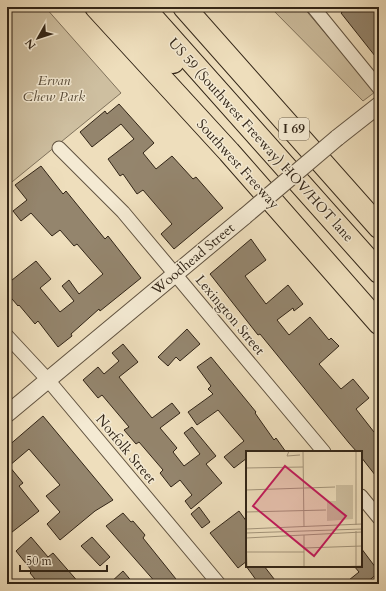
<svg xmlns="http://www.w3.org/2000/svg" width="386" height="591" font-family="Cardo,serif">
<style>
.green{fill:#cebfa0;stroke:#80725c}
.building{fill:#94856d;stroke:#322517}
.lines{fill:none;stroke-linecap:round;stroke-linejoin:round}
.minor-casing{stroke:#615340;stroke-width:15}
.tertiary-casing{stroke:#615340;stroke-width:18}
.motorway-casing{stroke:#322517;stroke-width:24}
.minor{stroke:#f4ead3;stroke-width:13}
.tertiary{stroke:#f4ead3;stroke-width:16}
.motorway{stroke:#eedebc;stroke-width:22}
.tertiary-bridge-casing{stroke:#615340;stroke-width:18;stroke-linecap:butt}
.tertiary-bridge{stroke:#f4ead3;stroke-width:16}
.labels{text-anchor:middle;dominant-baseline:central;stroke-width:3;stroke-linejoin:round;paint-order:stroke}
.shield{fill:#f4ead3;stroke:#6c604f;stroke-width:1}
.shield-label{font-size:13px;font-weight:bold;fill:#322517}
.park-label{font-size:14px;font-style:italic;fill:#594c39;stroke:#f4ead3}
.street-label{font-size:14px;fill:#322517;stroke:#f4ead3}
.inset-road{fill:none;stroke:#a3947a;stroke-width:1}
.view{fill:#c2185b;fill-opacity:0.15;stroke:#c2185b;stroke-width:2}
.inset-edge{fill:none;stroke:#322517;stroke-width:2}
</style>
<rect width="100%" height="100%" fill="#eedebc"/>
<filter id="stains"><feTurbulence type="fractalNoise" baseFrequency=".005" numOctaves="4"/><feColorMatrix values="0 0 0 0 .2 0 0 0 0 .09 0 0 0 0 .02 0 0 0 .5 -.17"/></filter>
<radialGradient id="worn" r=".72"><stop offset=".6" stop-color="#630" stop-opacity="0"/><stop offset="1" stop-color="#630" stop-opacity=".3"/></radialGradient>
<g class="green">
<polygon points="7,7 45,7 121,93 7,186"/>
<polygon points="270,7 303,7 375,92 363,101"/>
</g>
<g class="building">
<polygon points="348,7 379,7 379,61 341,13"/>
<polygon points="119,104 154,143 143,153 156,169 172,156 193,179 196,177 223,208 174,249 161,234 172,224 143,190 137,194 123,174 120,176 108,159 134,139 121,124 92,147 80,132 105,111 107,114"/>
<polygon points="41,166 63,194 66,191 105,239 108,236 141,278 100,311 99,309 71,334 72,336 58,347 38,321 35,324 19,305 18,306 7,293 7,284 36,261 51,279 40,288 60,312 74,301 62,286 69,280 79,294 103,274 77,244 74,246 60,230 52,236 31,213 21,221 13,211 27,200 15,185"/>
<polygon points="251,239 266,260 245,276 266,304 288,285 303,304 294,311 293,308 277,320 289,335 310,317 329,340 331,338 339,346 319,364 341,389 353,379 369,398 356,409 374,432 379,428 379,480 361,457 361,452 357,452 349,443 260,334 258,335 210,274"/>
<polygon points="187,329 200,344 180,361 176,357 168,366 158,357"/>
<polygon points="123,344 138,362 119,377 139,402 152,418 172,403 180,413 160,428 177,448 173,452 184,466 200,454 184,433 192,427 216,456 206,464 222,483 191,509 185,501 192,495 180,480 171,487 160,473 163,470 139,442 136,444 124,430 129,427 102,395 98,398 83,380 98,367 104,374 119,361 112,353"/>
<polygon points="211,357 256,412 255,413 274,440 276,438 286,452 247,452 247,458 234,468 224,457 244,441 218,410 197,425 188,412 213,394 208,389 211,386 197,367"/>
<polygon points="43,416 113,500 95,511 60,540 47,524 60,512 46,496 60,485 29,449 9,466 23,483 19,486 39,511 7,536 7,447"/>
<polygon points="199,507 210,522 202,528 191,514"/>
<polygon points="239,511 247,522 247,561 238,568 210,533"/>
<polygon points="123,513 131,522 133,521 145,535 143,538 180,584 157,584 106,526"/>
<polygon points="31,537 48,557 53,553 80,584 39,584 30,573 32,571 16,551"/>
<polygon points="92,537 110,557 100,566 81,546"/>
<polygon points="361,548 379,572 365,584 344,584 359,572 354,566 361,566"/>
<polygon points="246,566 264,566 278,584 259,584"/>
<polygon points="123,571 134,584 109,584"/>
</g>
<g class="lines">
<defs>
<g id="minor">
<polyline points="313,7 379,88"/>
<polyline points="59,148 123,212 324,452"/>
<polyline points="7,336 48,380 219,584"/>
<polyline points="361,496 379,518"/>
</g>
<g id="tertiary">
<polyline points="337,138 379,105"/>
<polyline points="7,414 245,216"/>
</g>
<g id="motorway">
<polyline points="96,7 229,152 379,323"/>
<polyline points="120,7 173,62"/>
<polyline points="143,7 379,272"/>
<polyline points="184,7 379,227"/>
</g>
</defs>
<use href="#minor" class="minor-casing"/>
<use href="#tertiary" class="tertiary-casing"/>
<use href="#motorway" class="motorway-casing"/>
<use href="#minor" class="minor"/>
<use href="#tertiary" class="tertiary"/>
<use href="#motorway" class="motorway"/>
<defs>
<polyline id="tertiary-bridge" points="245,216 337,138"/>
</defs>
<use href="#tertiary-bridge" class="tertiary-bridge-casing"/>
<use href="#tertiary-bridge" class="tertiary-bridge"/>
</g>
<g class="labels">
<rect class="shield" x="279" y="118" width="30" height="22" rx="3"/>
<g class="shield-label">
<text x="294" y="129">I 69</text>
</g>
<g class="park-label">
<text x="54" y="80">Ervan<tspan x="54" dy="16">Chew Park</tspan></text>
</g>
<g class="street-label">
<text transform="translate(261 140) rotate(48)">US 59 (Southwest Freeway) HOV/HOT lane</text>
<text transform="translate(238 164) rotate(48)">Southwest Freeway</text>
<text transform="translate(193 259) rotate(-40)">Woodhead Street</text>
<text transform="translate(230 315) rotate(50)">Lexington Street</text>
<text transform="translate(126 449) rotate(50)">Norfolk Street</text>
</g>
</g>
<g transform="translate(246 451)">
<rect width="116" height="116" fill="#eedebc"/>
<path d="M 90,34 L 107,34 L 107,68 L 81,70 L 81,50 L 90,50 Z" fill="#cebfa0"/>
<path class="inset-road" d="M 43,0 L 41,5 L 54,4M 57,0 L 58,76M 110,0 L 110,74M 0,17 L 57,16M 0,39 L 89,36M 0,56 L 0,79M 0,61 L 80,59M 0,78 L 116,73M 110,80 L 110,116M 0,82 L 116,78M 58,84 L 58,116M 0,86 L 1,116M 0,87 L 116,81M 58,97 L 116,95M 0,101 L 58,101M 90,116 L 116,115"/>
<path class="view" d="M 39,15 L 100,65 L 68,105 L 7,55 Z"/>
<rect width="116" height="116" class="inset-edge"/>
</g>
<rect width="386" height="591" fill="none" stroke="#eedebc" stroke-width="24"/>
<rect x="8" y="8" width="370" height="575" fill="none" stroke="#322517" stroke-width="2"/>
<rect x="12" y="12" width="362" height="567" fill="none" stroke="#322517"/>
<g transform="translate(38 38) rotate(231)" stroke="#f4ead3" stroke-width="3" paint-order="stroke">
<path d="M0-3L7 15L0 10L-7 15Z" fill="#322517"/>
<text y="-6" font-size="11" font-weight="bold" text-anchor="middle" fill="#322517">N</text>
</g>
<path d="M20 565v6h87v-6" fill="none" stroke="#322517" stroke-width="2"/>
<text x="26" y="565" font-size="12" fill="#322517" stroke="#f4ead3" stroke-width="3" paint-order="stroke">50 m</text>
<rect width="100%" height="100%" filter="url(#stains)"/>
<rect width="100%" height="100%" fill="url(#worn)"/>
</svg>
